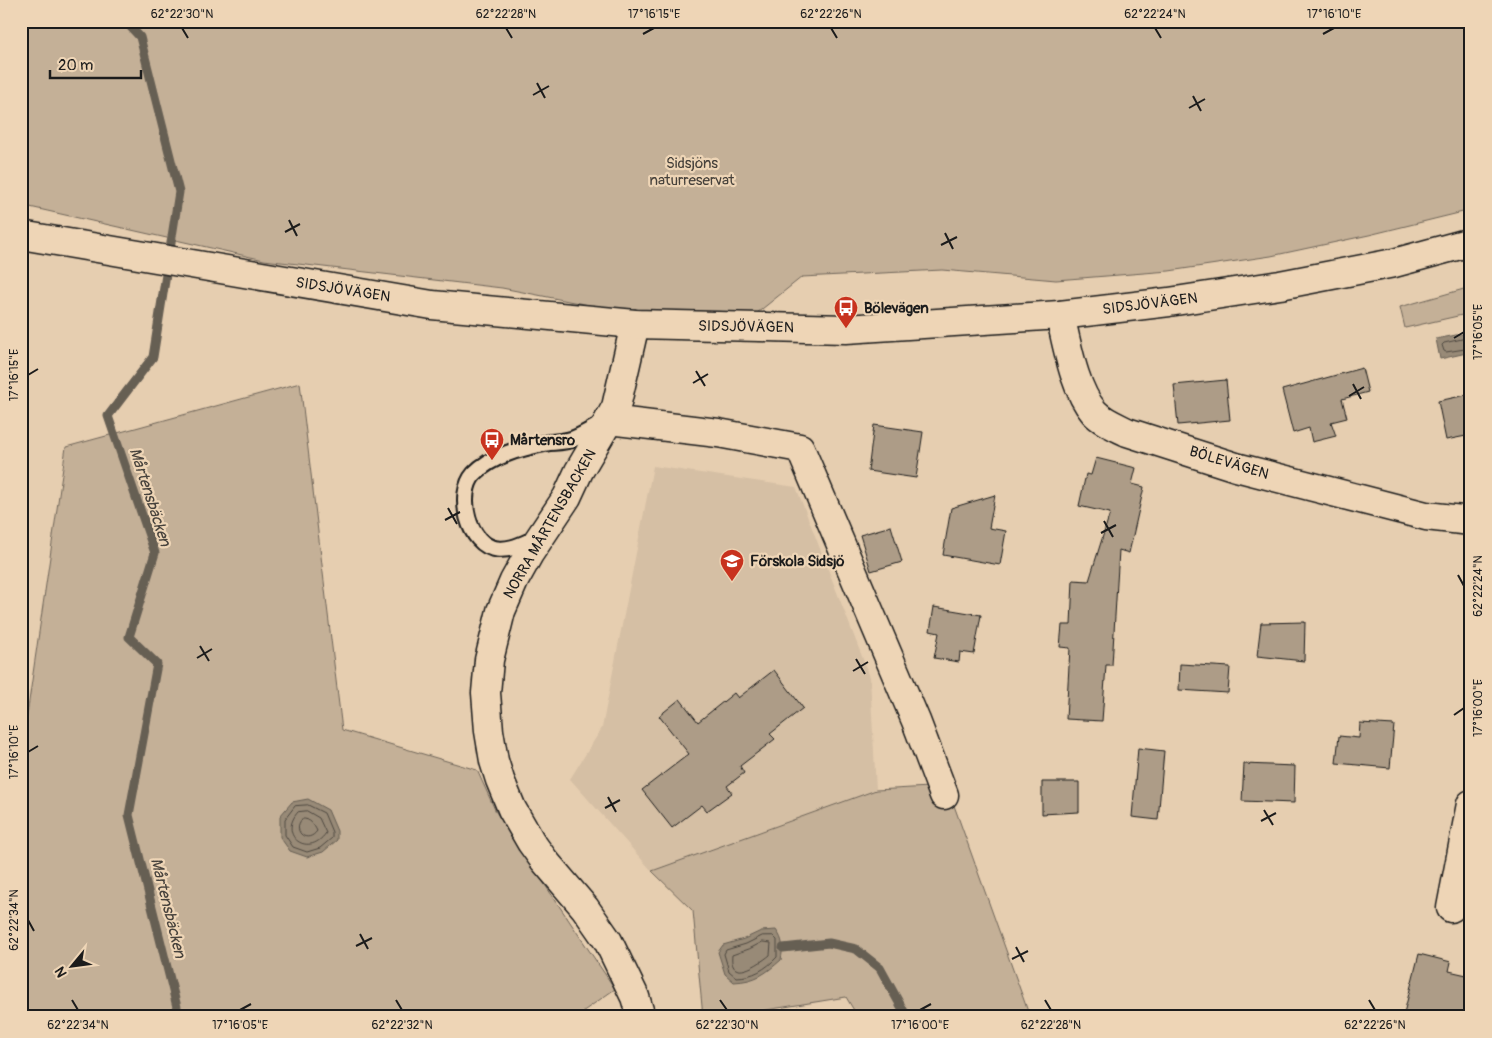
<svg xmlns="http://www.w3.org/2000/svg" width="1492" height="1038" font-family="Pangolin,sans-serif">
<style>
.built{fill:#d5bfa4}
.green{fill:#c4b097;stroke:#70665a}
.water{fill:#988a77;stroke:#665e53}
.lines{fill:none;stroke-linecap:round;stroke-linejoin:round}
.shore{stroke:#4e4840;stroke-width:1}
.stream{stroke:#665e53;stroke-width:9}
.building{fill:#ad9c87;stroke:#1c1c1c}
.service-casing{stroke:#1c1c1c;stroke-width:19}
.minor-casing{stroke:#1c1c1c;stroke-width:31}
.secondary-casing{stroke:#1c1c1c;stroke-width:31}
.service{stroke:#eed5b6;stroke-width:15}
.minor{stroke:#eed5b6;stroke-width:28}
.secondary{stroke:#eed5b6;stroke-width:28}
.ticks{fill:none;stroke:#1c1c1c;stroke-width:2}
.labels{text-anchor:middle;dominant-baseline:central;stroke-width:4.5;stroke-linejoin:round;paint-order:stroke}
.park-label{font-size:15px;fill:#46413b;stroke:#eed5b6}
.street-label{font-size:15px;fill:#1c1c1c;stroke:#eed5b6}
.poi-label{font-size:15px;font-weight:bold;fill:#1c1c1c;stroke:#eed5b6;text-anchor:start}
.water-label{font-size:16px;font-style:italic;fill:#47423c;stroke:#eed5b6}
.neatline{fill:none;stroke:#1c1c1c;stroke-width:2}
.ticks-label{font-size:12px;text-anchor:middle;fill:#1c1c1c}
</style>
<rect width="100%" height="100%" fill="#e6ceb0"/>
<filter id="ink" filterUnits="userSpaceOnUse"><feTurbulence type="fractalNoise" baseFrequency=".02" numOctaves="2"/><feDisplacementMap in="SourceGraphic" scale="10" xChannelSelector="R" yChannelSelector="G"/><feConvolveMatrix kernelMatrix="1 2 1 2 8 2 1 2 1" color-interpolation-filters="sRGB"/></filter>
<g filter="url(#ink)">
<polygon class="built" points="653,466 796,487 870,677 876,790 652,871 570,779 602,728"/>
<g class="green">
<polygon points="21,21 1471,21 1471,210 1369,235 1271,256 1169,271 1056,280 942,270 802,277 732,333 502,288 264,260 21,205"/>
<polygon points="1471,287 1471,313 1405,328 1400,307"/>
<polygon points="300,383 342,730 477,770 496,812 615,989 575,1017 21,1017 21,756 66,447"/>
<polygon points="947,786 1030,1017 858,1017 846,997 723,1017 703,1017 693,911 652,871 876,790"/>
</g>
<g class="water">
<polygon points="1471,332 1471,352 1440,359 1436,339"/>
<polygon points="308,799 328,810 337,831 337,840 323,852 307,857 290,851 280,837 280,816 292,802"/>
<path d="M 776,930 C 784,941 783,947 781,960 C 765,974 756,981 734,982 L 725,974 L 718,952 L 723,945 L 744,939 L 761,931 Z"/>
</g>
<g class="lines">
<g class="shore">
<polyline points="1471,337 1444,343 1442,345 1444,351 1446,352 1471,348"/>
<polygon points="308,805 324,813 332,832 332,838 320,848 307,852 293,847 285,835 285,819 295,806"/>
<path d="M 307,811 L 319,818 L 326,833 C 308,859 277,835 298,812 Z"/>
<path d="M 302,819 C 310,818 314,825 317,831 C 307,845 291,831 302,819 Z"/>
<path d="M 773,936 L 777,940 L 777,957 C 766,969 753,977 736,977 L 729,971 L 724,954 L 726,950 L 746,944 L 762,936 Z"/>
<path d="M 763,942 L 771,943 L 770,955 C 759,964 729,984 732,955 L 749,949 Z"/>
</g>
<g class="stream">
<polyline points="125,21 140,37 179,192 153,357 108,416 155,553 129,637 157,664 129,815 177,1007 176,1017"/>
<polyline points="783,948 829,943 856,949 880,968 907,1017"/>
</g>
</g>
<g class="building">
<polygon points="1362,368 1368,392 1342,399 1347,418 1331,422 1336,436 1312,442 1309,428 1293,433 1282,390"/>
<polygon points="1226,380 1230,420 1178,425 1174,385"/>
<polygon points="1471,394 1471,435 1446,440 1438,401"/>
<polygon points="874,425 923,432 916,478 868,471"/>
<polygon points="1096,458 1136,468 1132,484 1144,487 1129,553 1119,550 1112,665 1106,665 1102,721 1066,719 1070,648 1060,647 1062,625 1071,625 1073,580 1089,581 1110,513 1079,506 1086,474 1091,475"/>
<polygon points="995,495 989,528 1006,531 1000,565 943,555 951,508"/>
<polygon points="891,526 902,562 871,571 860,535"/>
<polygon points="934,607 981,615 974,654 960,652 959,662 934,658 939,633 930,631"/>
<polygon points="1305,622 1304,661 1257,656 1261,623"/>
<polygon points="1180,664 1230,667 1228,693 1179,690"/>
<polygon points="774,670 803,708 770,734 775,739 740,766 744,773 727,786 732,793 707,811 702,805 672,828 642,790 689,754 659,716 680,699 698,722 734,693 738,698"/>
<polygon points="1360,723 1394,725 1390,768 1336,763 1339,736 1359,738"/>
<polygon points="1138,748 1164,751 1158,820 1132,817"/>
<polygon points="1244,764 1295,766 1294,803 1242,801"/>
<polygon points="1042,782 1079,782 1079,812 1042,814"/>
<polygon points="1419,954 1451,962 1449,971 1471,976 1471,989 1464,1017 1403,1017"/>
</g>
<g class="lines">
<defs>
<path id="service" d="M 537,538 C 524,543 511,551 497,549 C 468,546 456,494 474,474 C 492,455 522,448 547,443 C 555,442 565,442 573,439 C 583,435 594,428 603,423"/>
<g id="minor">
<path d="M 1060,315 C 1067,344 1074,389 1094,412 C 1102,421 1117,427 1127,432 L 1236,467 L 1426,516 L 1471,521"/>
<polyline points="635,324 616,407 609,420 579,471 567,497 529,554 514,581 501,611 489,660 486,693 489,731 494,761 500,780 512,809 531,842 544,860 585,908 608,941 635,997 641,1017"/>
<polyline points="609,420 718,433 800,448 916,721 944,795"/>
<polyline points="1451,908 1471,804"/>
</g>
<polyline id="secondary" points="21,235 432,305 635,324 846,329 1060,315 1169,302 1280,285 1394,263 1471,242"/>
</defs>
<use href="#service" class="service-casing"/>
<use href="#minor" class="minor-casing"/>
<use href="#secondary" class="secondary-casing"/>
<use href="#service" class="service"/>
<use href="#minor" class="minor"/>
<use href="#secondary" class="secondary"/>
</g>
</g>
<path class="ticks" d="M 182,28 L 188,38M 506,28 L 512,38M 831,28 L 837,38M 1155,28 L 1161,38M 643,34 L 654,28M 1323,34 L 1334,28M 537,83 L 545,98M 533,95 L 549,86M 1193,96 L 1201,111M 1189,108 L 1205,99M 289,220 L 297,236M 285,232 L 300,224M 945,233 L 953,249M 941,245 L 957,237M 1454,338 L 1464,332M 696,371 L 705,386M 28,375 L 38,369M 693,383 L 708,374M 1353,384 L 1361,399M 1349,396 L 1364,387M 448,508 L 457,524M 445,520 L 460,512M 1104,521 L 1113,537M 1101,533 L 1116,525M 1458,575 L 1464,586M 200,646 L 209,661M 197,658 L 212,649M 856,659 L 865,674M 853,671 L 868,662M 1454,715 L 1464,708M 28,752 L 38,746M 608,797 L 616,812M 605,808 L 620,800M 1264,810 L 1273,825M 1261,821 L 1276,813M 28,920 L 34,931M 360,934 L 368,949M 356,946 L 372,938M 1016,947 L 1024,962M 1012,959 L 1028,951M 72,1000 L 78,1010M 396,1000 L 402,1010M 720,1000 L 727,1010M 1045,1000 L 1051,1010M 1369,1000 L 1375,1010M 240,1010 L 251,1004M 920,1010 L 931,1004"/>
<defs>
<symbol id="bus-pin" viewBox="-11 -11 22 30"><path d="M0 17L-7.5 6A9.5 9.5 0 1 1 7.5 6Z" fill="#c8321e" stroke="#eed5b6"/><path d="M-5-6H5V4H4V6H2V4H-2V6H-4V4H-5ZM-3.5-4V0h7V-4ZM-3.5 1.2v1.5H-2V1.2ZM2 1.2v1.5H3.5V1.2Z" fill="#fff"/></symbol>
<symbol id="school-pin" viewBox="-11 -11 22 30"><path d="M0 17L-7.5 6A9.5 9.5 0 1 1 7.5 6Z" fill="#c8321e" stroke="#eed5b6"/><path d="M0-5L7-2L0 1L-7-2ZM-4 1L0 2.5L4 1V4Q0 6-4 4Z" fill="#fff"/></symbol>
</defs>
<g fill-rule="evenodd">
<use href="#bus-pin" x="832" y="294" width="28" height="38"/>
<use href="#bus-pin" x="478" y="426" width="28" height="38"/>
<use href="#school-pin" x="718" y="547" width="28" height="38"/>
</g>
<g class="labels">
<g class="park-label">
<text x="692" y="163">Sidsjöns<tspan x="692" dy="17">naturreservat</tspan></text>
</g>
<g class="street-label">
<text transform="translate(343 290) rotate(9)">SIDSJÖVÄGEN</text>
<text transform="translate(1150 304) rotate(-7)">SIDSJÖVÄGEN</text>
<text transform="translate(746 327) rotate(1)">SIDSJÖVÄGEN</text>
<text transform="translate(1229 463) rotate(17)">BÖLEVÄGEN</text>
<text transform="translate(550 524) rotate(-60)">NORRA MÅRTENSBACKEN</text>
</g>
<g class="poi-label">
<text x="864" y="308">Bölevägen</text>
<text x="510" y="440">Mårtensro</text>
<text x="750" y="561">Förskola Sidsjö</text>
</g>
<g class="water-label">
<text transform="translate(150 497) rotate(72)">Mårtensbäcken</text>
<text transform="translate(168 908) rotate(76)">Mårtensbäcken</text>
</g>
</g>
<rect width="1492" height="1038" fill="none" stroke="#eed5b6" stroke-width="55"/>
<g transform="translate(72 966) rotate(241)" stroke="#eed5b6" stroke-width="4" paint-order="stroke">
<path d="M0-4L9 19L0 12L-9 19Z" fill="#1c1c1c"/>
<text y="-8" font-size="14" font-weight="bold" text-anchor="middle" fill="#1c1c1c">N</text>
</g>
<path d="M50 70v8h91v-8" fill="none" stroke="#1c1c1c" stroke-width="2.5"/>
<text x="58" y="70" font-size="15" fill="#1c1c1c" stroke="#eed5b6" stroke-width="4" paint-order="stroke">20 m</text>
<rect x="28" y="28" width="1436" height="982" class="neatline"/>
<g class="ticks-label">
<text x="182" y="18">62°22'30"N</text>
<text x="506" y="18">62°22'28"N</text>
<text x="654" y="18">17°16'15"E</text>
<text x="831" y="18">62°22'26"N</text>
<text x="1155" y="18">62°22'24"N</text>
<text x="1334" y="18">17°16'10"E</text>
<text transform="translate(1478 332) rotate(-90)" y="4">17°16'05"E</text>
<text transform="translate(14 375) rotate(-90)" y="4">17°16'15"E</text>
<text transform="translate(1478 586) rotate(-90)" y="4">62°22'24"N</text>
<text transform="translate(1478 708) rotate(-90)" y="4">17°16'00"E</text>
<text transform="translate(14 752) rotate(-90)" y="4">17°16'10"E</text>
<text transform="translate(14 920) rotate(-90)" y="4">62°22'34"N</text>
<text x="78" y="1029">62°22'34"N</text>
<text x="240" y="1029">17°16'05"E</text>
<text x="402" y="1029">62°22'32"N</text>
<text x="727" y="1029">62°22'30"N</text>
<text x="920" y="1029">17°16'00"E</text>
<text x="1051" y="1029">62°22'28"N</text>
<text x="1375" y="1029">62°22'26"N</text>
</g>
</svg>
